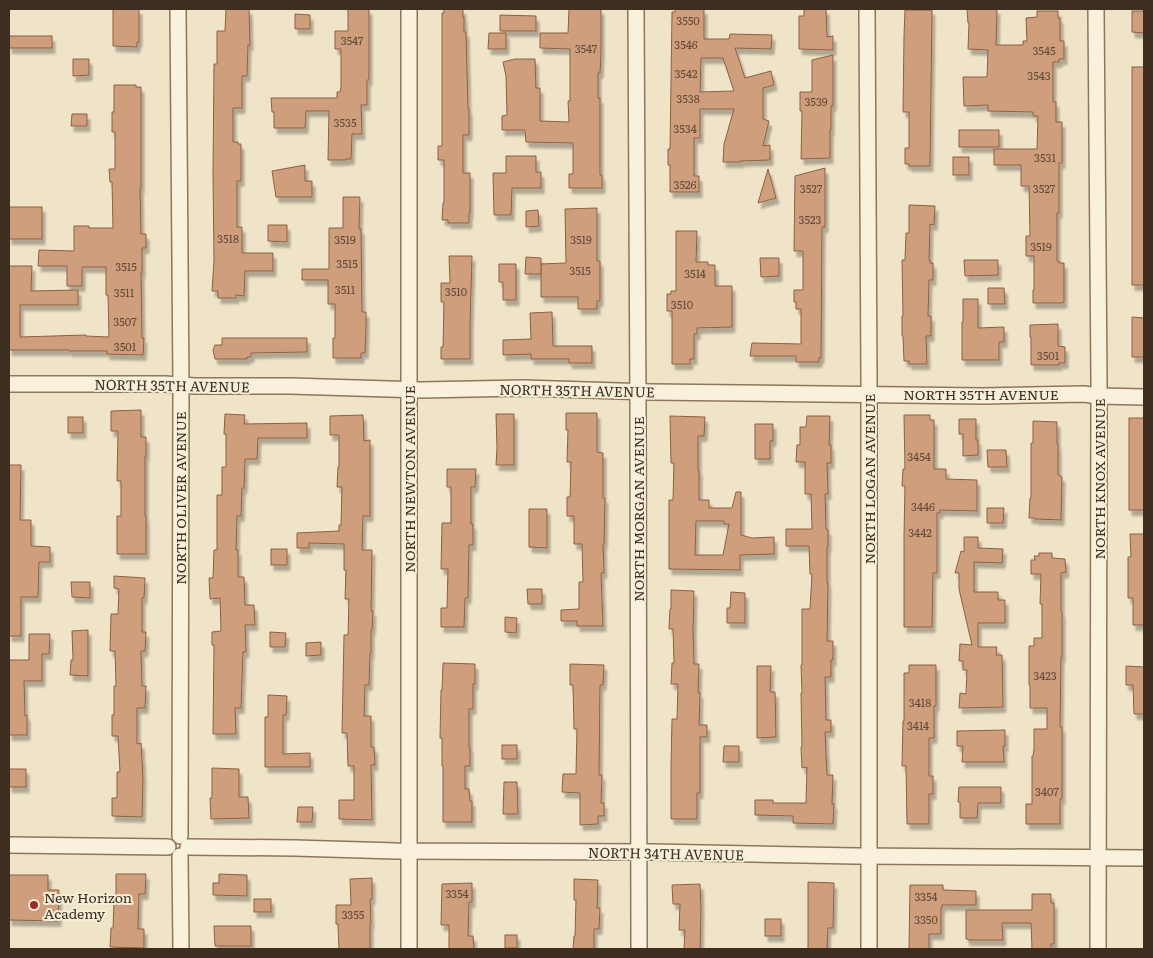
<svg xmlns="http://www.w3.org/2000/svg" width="1153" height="958" font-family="Literata,serif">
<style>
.building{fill:#cf9f7d;stroke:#8d5f41;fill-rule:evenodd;filter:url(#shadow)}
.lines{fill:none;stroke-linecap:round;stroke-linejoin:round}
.minor-casing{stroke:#8d765c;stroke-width:18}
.minor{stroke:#faf1dc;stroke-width:15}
.poi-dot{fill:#9e2a2b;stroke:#f7eed8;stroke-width:2}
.labels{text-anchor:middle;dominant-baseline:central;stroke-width:4;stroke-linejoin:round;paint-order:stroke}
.number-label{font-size:11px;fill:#624a37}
.street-label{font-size:14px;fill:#3d2e20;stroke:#f7eed8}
.poi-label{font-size:14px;fill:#3d2e20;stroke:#f7eed8;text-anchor:start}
</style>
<defs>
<filter id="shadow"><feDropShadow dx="3" dy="5.5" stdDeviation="1" flood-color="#0004"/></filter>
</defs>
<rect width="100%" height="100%" fill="#f0e4c8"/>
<g class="building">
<polygon points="113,9 139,9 139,42 137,42 137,47 113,46"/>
<polygon points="226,9 249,9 250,45 248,45 247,76 242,76 242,108 233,108 233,142 238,142 238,144 241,144 241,181 237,181 237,227 242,227 242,253 273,253 273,271 245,271 244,296 236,295 236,298 218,298 218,291 212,291 214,260 213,174 214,64 217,64 217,31 225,31"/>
<polygon points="348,9 369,9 369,80 367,80 367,105 361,105 362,134 352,134 351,159 346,159 346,160 328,160 329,111 306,111 305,128 274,128 274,112 272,112 271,98 337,98 337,92 340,92 341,87 341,49 335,49 335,31 348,31"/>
<polygon points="444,9 463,9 463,17 464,17 464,32 466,32 468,109 469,109 469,135 463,135 463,173 470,173 470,213 469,213 469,223 448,223 448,220 442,220 443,203 444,203 444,160 438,160 438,146 442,146 442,13 444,13"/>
<polygon points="569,9 601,9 601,53 600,73 598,73 598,98 600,98 600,175 602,175 602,188 569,188 569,174 573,174 573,143 526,142 525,130 502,130 502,116 507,115 506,76 503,62 515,59 535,59 536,88 540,88 540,121 569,122 568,101 570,101 570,49 540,48 540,33 568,33"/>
<path d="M 675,9 L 704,9 L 704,39 L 729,39 L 730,34 L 772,35 L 771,49 L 735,48 L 745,78 L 771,71 L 774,85 L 763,88 L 763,119 L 769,121 L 763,146 L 770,145 L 770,160 L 740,161 L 740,162 L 723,162 L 724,144 L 734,109 L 700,109 L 700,138 L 694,138 L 694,176 L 699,176 L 699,192 L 670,192 L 670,165 L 668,165 L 668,149 L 670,149 L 672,12 L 675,12 ZM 701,58 L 723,58 L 734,91 L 700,92 Z"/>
<polygon points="804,9 826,9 827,35 827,37 833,36 833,50 799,49 799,16 804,16"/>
<polygon points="967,9 997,9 996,45 1023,45 1023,41 1027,41 1026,18 1037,17 1037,11 1058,11 1058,18 1060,18 1060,41 1064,41 1064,59 1059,59 1059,62 1053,62 1053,102 1056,102 1056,122 1062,122 1062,163 1059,163 1059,213 1057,213 1057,261 1059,261 1059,263 1064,263 1064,302 1062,303 1033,303 1033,290 1034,290 1034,256 1026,256 1026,236 1030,236 1029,186 1021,186 1021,165 994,165 994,149 1037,149 1038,116 1033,116 1033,112 988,111 988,105 964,106 963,77 987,77 988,50 968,49 969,23 968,23"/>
<polygon points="905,10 932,10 930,166 909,166 909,164 905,164 905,148 909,148 909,112 903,112 904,36"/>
<polygon points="1132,11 1144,11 1144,33 1132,32"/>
<polygon points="295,14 310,15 310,29 295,29"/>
<polygon points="500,15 536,16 536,31 500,31"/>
<polygon points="489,33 506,33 506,49 488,49"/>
<rect x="9" y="36" width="43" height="12"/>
<polygon points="833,55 833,106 831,106 831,130 830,130 830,158 801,159 802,111 800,111 800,92 812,92 812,60"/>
<polygon points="73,59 89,59 89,75 73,76"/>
<rect x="1132" y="67" width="12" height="218"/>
<polygon points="114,85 136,85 136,87 141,87 141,188 140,188 141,234 146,234 146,248 142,248 142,273 141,273 142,338 144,338 143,355 107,354 107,351 69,351 69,350 9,350 9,266 32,266 31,291 78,290 78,305 20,305 20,337 86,335 86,336 109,337 108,295 106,295 106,267 82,267 82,286 67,286 67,266 38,266 39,250 74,251 74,226 89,226 89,228 113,228 112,182 110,182 109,169 115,169 115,132 112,132 112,112 114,112"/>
<polygon points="72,114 87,114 87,126 71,126"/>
<rect x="959" y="130" width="40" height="17"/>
<polygon points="506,156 536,156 536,172 541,172 541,188 512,188 511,215 494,215 493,173 506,173"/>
<rect x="953" y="157" width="16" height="18"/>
<polygon points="305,165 305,181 312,181 312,197 276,197 272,171"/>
<polygon points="825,168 825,227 822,227 821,358 819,358 819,362 796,362 796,356 750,356 752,343 801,344 801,309 796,309 796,302 794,302 794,290 803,290 803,251 794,251 795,176"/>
<polygon points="768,169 776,198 758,203"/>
<polygon points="343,197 360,197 359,229 361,229 362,312 366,312 366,329 365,353 361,353 361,358 333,358 333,338 335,338 335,304 328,304 328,280 302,280 302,269 329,269 329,228 343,228"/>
<polygon points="909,205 935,206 934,225 930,224 929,260 930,260 930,263 933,263 933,280 929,280 928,316 931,316 931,336 926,336 927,364 909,364 909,361 904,361 903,336 902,336 902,316 903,316 902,260 905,260 906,233 909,233"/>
<rect x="9" y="207" width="33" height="32"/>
<polygon points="597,208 597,261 600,261 600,301 597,301 597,309 578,309 578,297 541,297 541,264 566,263 565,209"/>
<polygon points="538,210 539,226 526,227 526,211"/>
<polygon points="268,225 287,225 287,242 268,241"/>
<polygon points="676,231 697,231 696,262 708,262 708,265 715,265 715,286 732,286 732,327 697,328 697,334 694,334 694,359 690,359 690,364 672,364 672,311 667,311 667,294 671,294 671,291 676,291"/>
<polygon points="449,256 472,256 470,324 470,359 441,359 441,347 443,347 444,302 441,302 441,283 450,283"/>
<polygon points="526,257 541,258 541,274 525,274"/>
<polygon points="760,258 779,258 779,276 761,277"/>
<polygon points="964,260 998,260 998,275 965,276"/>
<polygon points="499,264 516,264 516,300 503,300 503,282 499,282"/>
<polygon points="988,288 1004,288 1005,304 988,304"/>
<polygon points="963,299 978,299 978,328 1004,327 1004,342 999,342 999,360 962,360 962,322 963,322"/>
<polygon points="552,312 553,346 592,346 592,363 569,363 569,359 531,359 531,354 503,355 503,340 531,339 530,313"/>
<polygon points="1132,317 1144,318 1144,357 1132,357"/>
<polygon points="1058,324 1058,346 1065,347 1065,363 1059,363 1059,365 1031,365 1031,337 1030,337 1030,325"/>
<polygon points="222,338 307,338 307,352 251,353 251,357 247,357 247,359 215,359 213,350 215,345 222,345"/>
<polygon points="141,410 141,437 146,437 146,456 145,456 145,516 146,516 146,554 117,554 117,516 121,516 121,481 117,481 118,431 111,431 111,411"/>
<polygon points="566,413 597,413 597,452 603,453 603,498 605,498 604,544 603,544 604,573 601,573 603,626 577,626 577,621 561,621 561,610 579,609 579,582 583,582 582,544 574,544 574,516 567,516 567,497 570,497 571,462 567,462 568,430 566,430"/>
<polygon points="225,414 245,415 244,424 307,423 307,438 258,438 257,459 245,459 244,488 242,488 241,516 237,516 236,550 238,550 238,577 244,577 245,605 254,605 255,625 245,625 246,652 243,652 241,708 235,708 236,734 213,734 214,645 212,645 212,632 221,631 220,598 210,599 209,578 213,578 214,550 217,550 217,495 222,495 222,467 226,467 226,434 224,434"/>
<polygon points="496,414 514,414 514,465 496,465 497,448"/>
<polygon points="363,415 364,441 370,440 370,516 363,516 362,550 372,550 371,611 373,611 372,630 371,630 371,653 370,653 369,685 365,685 364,716 371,716 371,747 374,747 375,765 371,765 372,820 339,819 339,800 354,800 354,766 348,766 347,733 342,733 344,635 348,635 349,599 345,599 346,570 344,570 344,544 309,543 309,548 297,548 297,533 339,531 339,525 341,525 342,487 337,487 338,467 339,467 339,435 330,435 330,416"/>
<polygon points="904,415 930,415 930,420 934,420 934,469 946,469 946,479 977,480 977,511 940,510 940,513 937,513 937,573 933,573 932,627 904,627 904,536 905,486 902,486 903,469 905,469"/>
<path d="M 670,416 L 705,417 L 704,436 L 698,436 L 698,470 L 699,470 L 699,500 L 709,500 L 709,508 L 732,508 L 736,492 L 741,492 L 741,535 L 752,538 L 774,537 L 774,554 L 740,555 L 740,570 L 669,569 L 669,500 L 673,500 L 674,463 L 671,463 ZM 696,521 L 724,521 L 724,524 L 729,524 L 723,555 L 695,555 Z"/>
<polygon points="807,416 830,416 829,445 831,445 831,463 827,463 828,494 825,494 826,529 828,530 828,547 827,547 827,583 828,583 827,641 833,641 833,660 831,660 831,677 825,677 826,720 831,720 831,732 825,732 827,775 833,775 832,804 834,804 833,824 793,823 793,816 755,815 755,800 773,800 773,803 806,803 807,767 802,768 801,747 802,747 801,693 802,693 801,665 802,665 802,609 810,609 812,574 810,574 809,546 786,546 786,529 812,529 811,494 805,494 805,462 796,462 797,445 800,445 800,427 806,427"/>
<rect x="68" y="417" width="15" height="16"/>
<rect x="1129" y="418" width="15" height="92"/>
<polygon points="959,419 976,419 976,440 978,440 978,455 963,456 963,434 959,434"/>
<polygon points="1033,421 1057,422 1057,444 1058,444 1058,475 1062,477 1061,520 1035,519 1035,518 1029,518 1030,498 1031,498 1031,443 1033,443"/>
<polygon points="755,424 773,424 773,441 770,441 770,459 755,459"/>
<polygon points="987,450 1006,450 1007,467 988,467"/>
<polygon points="9,465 21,465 20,520 31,520 31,546 50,547 50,562 39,562 38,597 21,597 21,636 9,636"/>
<polygon points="447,469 476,469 475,487 471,487 471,524 473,524 473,545 469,545 468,598 465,598 464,627 441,627 441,608 447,608 448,569 441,569 442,523 451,523 451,487 447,487"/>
<polygon points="987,508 1004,508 1003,523 987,523"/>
<polygon points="529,509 547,509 547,548 529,547"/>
<polygon points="1130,534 1144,534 1144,625 1133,625 1133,598 1128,598 1128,557 1131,557"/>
<polygon points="964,537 978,537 978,548 1003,549 1002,563 974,562 974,592 998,592 998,600 1005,600 1005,623 978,623 978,647 997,647 996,655 1002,655 1003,707 959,708 960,693 966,694 967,670 963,670 963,661 959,661 960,644 972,645 959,589 959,573 955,573 961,551 964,552"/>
<rect x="271" y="549" width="16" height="16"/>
<polygon points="1039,553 1052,553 1052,558 1065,559 1066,572 1061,573 1061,611 1062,612 1062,657 1061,657 1060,727 1062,727 1062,799 1060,799 1060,824 1026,824 1026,804 1032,804 1032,756 1033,756 1034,749 1034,729 1047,729 1047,708 1030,708 1030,685 1029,685 1029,646 1034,646 1034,638 1042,638 1042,604 1040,604 1041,574 1031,574 1031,560 1035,560 1034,556 1039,556"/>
<polygon points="114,576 145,578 144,598 142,598 142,632 146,632 145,651 141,651 142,686 146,686 145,708 137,708 137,744 141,743 143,778 142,817 112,816 112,798 117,798 117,772 120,772 118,736 112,736 112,715 114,715 114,686 116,686 115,651 110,651 111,614 118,614 119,589 114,588"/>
<polygon points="71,582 90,582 90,598 72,597"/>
<polygon points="527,589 542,589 542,604 528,604"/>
<polygon points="671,590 694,591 693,631 694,664 699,664 698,693 700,693 699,725 707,725 707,737 700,737 700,793 697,793 697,819 671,819 671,766 672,719 677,719 678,684 671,684 672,663 674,663 673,629 669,629 670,609 671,609"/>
<polygon points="731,592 745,593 745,623 727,623 727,608 730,608"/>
<polygon points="505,617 517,618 516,633 505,632"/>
<polygon points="88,630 88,676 70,675 71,660 73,660 72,631"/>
<polygon points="270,632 286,633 285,647 270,647"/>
<polygon points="29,634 50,634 49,654 42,654 42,681 24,681 25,716 27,715 27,735 9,735 9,660 29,660"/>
<polygon points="321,642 321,655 306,656 306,643"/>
<polygon points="443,663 475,664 475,684 473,684 473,709 469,709 469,747 470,747 470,766 465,766 465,789 469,789 470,801 472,801 472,822 443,822 443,766 442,766 442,738 440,738 441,690 442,690"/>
<polygon points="570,664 604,665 603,685 600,685 599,775 602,775 601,803 604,803 604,816 598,816 598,824 580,825 580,793 562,792 563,774 576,774 577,729 574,729 573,685 570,685"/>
<polygon points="909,665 936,665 936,706 934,706 934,738 929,738 929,776 933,776 933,794 929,794 929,824 907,824 906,766 902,766 903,721 904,721 904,673 909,673"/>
<polygon points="757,666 771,666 770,692 775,692 776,737 757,738"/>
<polygon points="1126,666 1144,667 1144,714 1134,714 1133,685 1126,685"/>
<polygon points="268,695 287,696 286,715 283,715 283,754 310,753 310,767 265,767 265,717 268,717"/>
<polygon points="1005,730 1005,746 1003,746 1004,762 962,762 963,746 957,746 957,731"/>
<rect x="502" y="745" width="15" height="14"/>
<polygon points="724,746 739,746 739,762 723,762"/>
<polygon points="212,768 239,769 239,797 248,797 249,818 211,819 210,798 212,798"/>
<rect x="9" y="769" width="17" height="18"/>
<polygon points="504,782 517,782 518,814 503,814"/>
<polygon points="959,787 1001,787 1001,803 978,803 977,818 960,818 960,802 958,802"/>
<polygon points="298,807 313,807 312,822 297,822"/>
<polygon points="116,874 146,874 145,894 139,894 138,929 144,929 144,948 110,947 111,928 113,928 114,902 116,902"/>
<polygon points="219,874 247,875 247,896 213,895 213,883 219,883"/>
<polygon points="9,875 48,875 48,890 59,890 58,921 9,920"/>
<polygon points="372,878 372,899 370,899 371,923 370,923 370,949 339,949 338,924 336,924 336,905 351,905 350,879"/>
<polygon points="574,879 598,880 597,908 600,908 599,929 594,929 594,949 573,949 574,936 575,936 576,900 574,900"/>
<polygon points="808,882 834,883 833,928 828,928 827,949 808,949"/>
<polygon points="472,883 472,902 469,902 468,936 473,936 474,949 449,949 449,925 441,925 442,884"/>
<polygon points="700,884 701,910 700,949 684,949 685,930 679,930 680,904 673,904 672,885"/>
<polygon points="910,885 943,885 943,890 976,891 976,905 942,905 942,908 941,908 941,934 929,934 929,949 909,949"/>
<polygon points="1032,894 1051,894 1051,903 1054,903 1054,944 1051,944 1051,949 1032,949 1031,923 1002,923 1003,940 968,940 968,939 966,939 966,910 1032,910"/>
<rect x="254" y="899" width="17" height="13"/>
<rect x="765" y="919" width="16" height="17"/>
<polygon points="214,926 251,926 251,946 215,946"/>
<rect x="505" y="935" width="12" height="13"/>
</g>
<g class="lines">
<defs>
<g id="minor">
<polyline points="178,9 181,385 180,836"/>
<polyline points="409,9 409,949"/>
<polyline points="636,9 638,404 639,949"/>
<polyline points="867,9 869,380 869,949"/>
<polyline points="1096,9 1099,380 1098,949"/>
<polyline points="9,384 165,384 195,386 291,386 421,390 523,388 651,392 983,396 1084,394 1099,396 1144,397"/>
<polyline points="9,845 168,847"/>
<polyline points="188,847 295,848 396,851 653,852 856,856 1144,858"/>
<polyline points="180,856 181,949"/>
</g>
</defs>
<use href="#minor" class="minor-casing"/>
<use href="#minor" class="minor"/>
</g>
<circle class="poi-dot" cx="34" cy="905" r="5"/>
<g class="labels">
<g class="number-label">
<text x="688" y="20">3550</text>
<text x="352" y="40">3547</text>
<text x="686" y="44">3546</text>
<text x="586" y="48">3547</text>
<text x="1044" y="50">3545</text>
<text x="686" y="73">3542</text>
<text x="1039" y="75">3543</text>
<text x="688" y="98">3538</text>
<text x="816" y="101">3539</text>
<text x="345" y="122">3535</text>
<text x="685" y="128">3534</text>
<text x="1045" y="157">3531</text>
<text x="685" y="184">3526</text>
<text x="811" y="188">3527</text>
<text x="1044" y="188">3527</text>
<text x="810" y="219">3523</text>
<text x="228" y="238">3518</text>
<text x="345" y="239">3519</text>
<text x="581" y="239">3519</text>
<text x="1041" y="246">3519</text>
<text x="347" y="263">3515</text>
<text x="126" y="266">3515</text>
<text x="580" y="270">3515</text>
<text x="695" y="273">3514</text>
<text x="345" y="289">3511</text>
<text x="456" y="291">3510</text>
<text x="124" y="292">3511</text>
<text x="682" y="304">3510</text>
<text x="125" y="321">3507</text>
<text x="125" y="346">3501</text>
<text x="1048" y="355">3501</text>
<text x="919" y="456">3454</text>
<text x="923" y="506">3446</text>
<text x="920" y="532">3442</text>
<text x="1045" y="675">3423</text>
<text x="920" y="702">3418</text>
<text x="918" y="725">3414</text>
<text x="1047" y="791">3407</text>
<text x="457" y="893">3354</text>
<text x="926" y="896">3354</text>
<text x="353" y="914">3355</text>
<text x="926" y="919">3350</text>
</g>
<g class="street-label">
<text transform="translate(172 385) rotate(1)">NORTH 35TH AVENUE</text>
<text transform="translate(577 390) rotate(1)">NORTH 35TH AVENUE</text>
<text x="981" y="394">NORTH 35TH AVENUE</text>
<text transform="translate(409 479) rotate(-90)">NORTH NEWTON AVENUE</text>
<text transform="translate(869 479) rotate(-90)">NORTH LOGAN AVENUE</text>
<text transform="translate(1099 479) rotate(-90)">NORTH KNOX AVENUE</text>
<text transform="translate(180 498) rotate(-90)">NORTH OLIVER AVENUE</text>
<text transform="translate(638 509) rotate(-90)">NORTH MORGAN AVENUE</text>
<text transform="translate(666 853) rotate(1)">NORTH 34TH AVENUE</text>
</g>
<g class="poi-label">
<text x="44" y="897">New Horizon<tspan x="44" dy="16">Academy</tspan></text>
</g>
</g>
<rect width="1153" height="958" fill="none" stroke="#3d2e20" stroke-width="20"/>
</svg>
